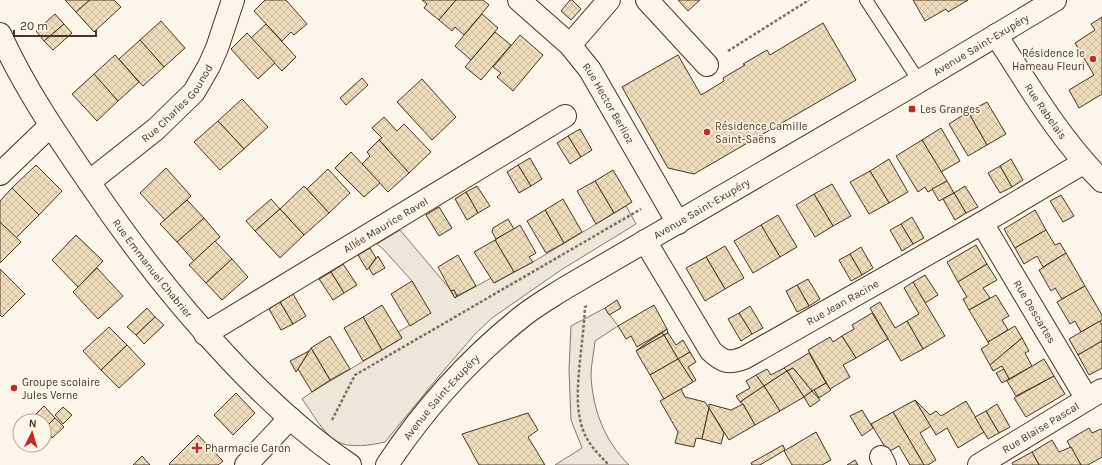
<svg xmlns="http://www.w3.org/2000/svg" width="1102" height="465" font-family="Karla,sans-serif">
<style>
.green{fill:#ede6d9;stroke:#887966}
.building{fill:url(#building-cross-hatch);stroke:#4a3520}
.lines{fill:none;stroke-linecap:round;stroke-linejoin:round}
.lane-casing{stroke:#4a3520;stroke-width:14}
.street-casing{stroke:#4a3520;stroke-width:24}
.secondary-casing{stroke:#4a3520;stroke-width:24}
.path{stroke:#7f6f5c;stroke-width:2.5;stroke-dasharray:3 2;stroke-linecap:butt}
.lane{stroke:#fbf6e9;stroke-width:12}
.street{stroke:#fbf6e9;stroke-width:22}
.secondary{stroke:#fbf6e9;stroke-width:22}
.poi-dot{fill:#c62828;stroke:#fbf6e9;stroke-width:1.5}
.labels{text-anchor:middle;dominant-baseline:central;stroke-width:3;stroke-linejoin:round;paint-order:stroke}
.street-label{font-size:11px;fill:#4a3520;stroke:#fbf6e9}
.poi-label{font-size:11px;fill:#4a3520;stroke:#fbf6e9;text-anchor:start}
</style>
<defs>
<pattern id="building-cross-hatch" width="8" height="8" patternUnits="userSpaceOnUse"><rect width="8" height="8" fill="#ecdcbc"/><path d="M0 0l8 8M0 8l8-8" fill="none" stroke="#ccbda1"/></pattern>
</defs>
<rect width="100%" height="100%" fill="#fbf6e9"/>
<g class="green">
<path d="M 626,206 L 636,224 L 561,270 L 492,318 L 476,333 L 444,370 L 385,442 C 372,445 349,449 336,441 C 322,432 312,412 302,399 L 312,392 L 402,338 L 398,332 L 430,313 L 412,281 L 383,249 L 377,244 L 400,230 L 449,288 L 455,298 L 491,278 L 494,283 L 533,262 Z"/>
<path d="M 605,308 L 618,326 L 595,341 C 594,352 591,365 591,376 C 593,410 604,440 629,465 L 555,465 L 582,448 L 571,420 L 569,370 L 571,326 Z"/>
</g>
<g class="building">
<polygon points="65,0 90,0 76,12"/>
<polygon points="90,0 114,0 121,7 94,32 76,12"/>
<polygon points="265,0 286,0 307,24 294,35 291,32 282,41 254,11"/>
<polygon points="422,0 456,0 439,20 424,8 427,4"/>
<polygon points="456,0 483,0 489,5 464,35 455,27 452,31 439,20"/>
<polygon points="570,0 572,0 581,9 571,20 561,11"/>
<polygon points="678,0 700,0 688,11"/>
<polygon points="913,0 968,0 948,12 946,9 925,21"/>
<polygon points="55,14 64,24 44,41 36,31"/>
<polygon points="482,14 498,28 471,60 455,46"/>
<polygon points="1102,17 1102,94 1079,108 1069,90 1094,75 1075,43 1095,30 1091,24"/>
<polygon points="161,21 185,48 164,67 140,40"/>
<polygon points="823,23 856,80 694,174 668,168 622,87 678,55 701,95 724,81 723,78 745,65 743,64 767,50 770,55"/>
<polygon points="64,24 72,33 53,50 44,41"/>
<polygon points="266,24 296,57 282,71 251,38"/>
<polygon points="495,32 511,45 481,80 465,67"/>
<polygon points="247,33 275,63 258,79 231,49"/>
<polygon points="520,35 543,55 513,91 497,77 501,73 493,67"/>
<polygon points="140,40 164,67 143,86 119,59"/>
<polygon points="115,55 139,82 118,101 94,74"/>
<polygon points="94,74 118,101 97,121 72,94"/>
<polygon points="362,78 368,85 346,105 340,98"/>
<polygon points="422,79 456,117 432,140 397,102"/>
<polygon points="242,99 268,127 244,149 218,121"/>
<polygon points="987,102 1006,134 987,145 968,112"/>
<polygon points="968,112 987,145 968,156 949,124"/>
<polygon points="384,117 397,131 404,124 431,152 409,173 379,140 382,138 372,128"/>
<polygon points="218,121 244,149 220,170 194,142"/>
<polygon points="941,128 960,161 941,172 922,140"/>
<polygon points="580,129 592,150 581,157 568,136"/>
<polygon points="568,136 581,157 570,164 557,143"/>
<polygon points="379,140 409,173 388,192 362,164 370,156 367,152"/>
<polygon points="922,140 947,181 928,192 925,187 918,192 896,156"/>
<polygon points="351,152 380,183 364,197 335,168"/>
<polygon points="530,158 542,179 531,186 518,165"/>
<polygon points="889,159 908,192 889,203 870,171"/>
<polygon points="1011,159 1023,180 1012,187 1000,166"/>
<polygon points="36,165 62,191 39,215 12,188"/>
<polygon points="518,165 531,186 519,193 507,172"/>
<polygon points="1000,166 1012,187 1000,193 988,173"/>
<polygon points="166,168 191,196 165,220 140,193"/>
<polygon points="328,169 350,193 329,213 307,189"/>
<polygon points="613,170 632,202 614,213 595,181"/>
<polygon points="870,171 889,203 869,214 850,182"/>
<polygon points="595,181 614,213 596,224 577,191"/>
<polygon points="947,181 954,193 939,201 932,189"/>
<polygon points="832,184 851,216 833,226 814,194"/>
<polygon points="304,186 329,213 304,235 280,209"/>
<polygon points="477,186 490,206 478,213 466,192"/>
<polygon points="965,186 978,207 966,213 954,193"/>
<polygon points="12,188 39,215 16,238 0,222 0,201"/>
<polygon points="466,192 478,213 467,220 455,199"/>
<polygon points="954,193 966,213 955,220 943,199"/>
<polygon points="814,194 833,226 815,237 796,205"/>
<polygon points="1061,195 1074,216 1063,222 1050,201"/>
<polygon points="271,199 280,209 255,231 246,221"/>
<polygon points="563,199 582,232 564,243 545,210"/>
<polygon points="187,200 204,218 177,242 160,224"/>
<polygon points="439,207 452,228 439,236 426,215"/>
<polygon points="280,209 304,235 280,258 255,231"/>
<polygon points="545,210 564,243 546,253 527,221"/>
<polygon points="1035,210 1046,230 1015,248 1004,229"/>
<polygon points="778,215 797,247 780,257 761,225"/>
<polygon points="912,217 924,238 913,244 901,224"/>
<polygon points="204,218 220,237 194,261 177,242"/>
<polygon points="508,219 514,229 496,239 492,232 493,228"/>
<polygon points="0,222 21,242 0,263"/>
<polygon points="901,224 913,244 902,251 890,230"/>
<polygon points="520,225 536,253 529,257 533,262 514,272 495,240"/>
<polygon points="761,225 780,257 753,273 734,241"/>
<polygon points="1046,230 1055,245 1060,243 1066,253 1043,267 1037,256 1024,264 1015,248"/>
<polygon points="76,235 103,261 78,287 52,260"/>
<polygon points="495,240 514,272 494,283 474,252"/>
<polygon points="215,241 232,259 206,283 189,265"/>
<polygon points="976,245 987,264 958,282 947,262"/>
<polygon points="725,246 744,278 725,289 706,257"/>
<polygon points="861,247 873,268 862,275 850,254"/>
<polygon points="370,248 376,258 367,270 358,255"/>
<polygon points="1066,253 1085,286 1062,299 1055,288 1051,291 1039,270"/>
<polygon points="850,254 862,275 851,281 839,260"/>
<polygon points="458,255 476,286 457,296 454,290 451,291 438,267"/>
<polygon points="378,256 385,268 373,275 369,268"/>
<polygon points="706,257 725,289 705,301 686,268"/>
<polygon points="232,259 248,277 222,300 206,283"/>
<polygon points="343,264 357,285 344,293 331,272"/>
<polygon points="987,264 997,280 983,288 990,298 969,310 963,299 967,297 958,282"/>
<polygon points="97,268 123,296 98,319 73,292"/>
<polygon points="0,269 25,294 2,317 0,315"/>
<polygon points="331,272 344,293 333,300 319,279"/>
<polygon points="925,275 938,295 925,303 913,282"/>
<polygon points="808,279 820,299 809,306 797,285"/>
<polygon points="412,281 431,313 410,326 391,294"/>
<polygon points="913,282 945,336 923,349 907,321 919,314 904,288"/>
<polygon points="797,285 809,306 797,312 786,291"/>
<polygon points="1085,286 1102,315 1102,320 1081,332 1075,321 1070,324 1057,302"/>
<polygon points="454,290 457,296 455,298 451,291"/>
<polygon points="293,294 306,316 293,324 280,302"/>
<polygon points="996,295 1009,316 1002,320 1008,330 988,342 969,310"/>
<polygon points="617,300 621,308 609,315 605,308"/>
<polygon points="280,302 293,324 281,330 269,309"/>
<polygon points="880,302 895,328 907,321 923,349 901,361 870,308"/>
<polygon points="382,305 402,338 382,350 363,317"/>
<polygon points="654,305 667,329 637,347 631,336 626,339 618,326"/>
<polygon points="750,306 763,328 752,334 739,313"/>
<polygon points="147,308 155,317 136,335 127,327"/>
<polygon points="739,313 752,334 741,341 728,319"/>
<polygon points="872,313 888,339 856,358 842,336 854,329 852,325"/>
<polygon points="155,317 164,325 144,344 136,335"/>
<polygon points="363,317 382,350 363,361 344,328"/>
<polygon points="1100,321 1102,325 1102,341 1078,355 1069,339"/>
<polygon points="1015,326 1022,338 990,365 981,349 989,344 988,342"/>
<polygon points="109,327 127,345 101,370 83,351"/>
<polygon points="667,329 668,333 664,335 662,333"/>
<polygon points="662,333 664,335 636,351 649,341"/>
<polygon points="668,333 676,345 683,340 690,352 678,359 664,335"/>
<polygon points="664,335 678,359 650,375 636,351"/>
<polygon points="330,336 350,369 330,380 311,348"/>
<polygon points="842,336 856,358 843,365 850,377 830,389 808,350 830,337 833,342"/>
<polygon points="1022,338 1029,351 1025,353 1032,366 1009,379 1002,366 993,371 990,365"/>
<polygon points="1102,341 1102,368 1089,375 1078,355"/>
<polygon points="127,345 145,364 119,388 101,370"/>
<polygon points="311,348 330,380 312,392 298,369"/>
<polygon points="309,351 298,369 296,372 290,361"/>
<polygon points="690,352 696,362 688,367 696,380 693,382 678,359"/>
<polygon points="809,353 826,383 812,391 793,368 787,371 784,368"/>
<polygon points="678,359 693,382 664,399 650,375"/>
<polygon points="1044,359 1054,376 1016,396 1007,381"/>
<polygon points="784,368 787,371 764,386 756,375 767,369 771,375"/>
<polygon points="793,368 812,391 804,397 787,371"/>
<polygon points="1004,369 1009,379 1002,383 996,373"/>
<polygon points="787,371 804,397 780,411 764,386"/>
<polygon points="756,375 764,386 740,402 736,396 750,388 746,381"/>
<polygon points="1054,376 1065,394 1026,417 1014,398"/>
<polygon points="826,383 831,390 819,398 814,390"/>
<polygon points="764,386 780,411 755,425 743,404 740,402"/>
<polygon points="681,389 685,397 705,402 709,408 702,439 696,438 694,447 675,443 678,432 660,401"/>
<polygon points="812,391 820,400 810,407 804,397"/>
<polygon points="236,393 255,413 233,435 214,415"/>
<polygon points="915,400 931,426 920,433 936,460 928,465 924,465 893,412"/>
<polygon points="915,400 930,415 936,411 941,416 966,401 984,432 958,448 947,428 936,435"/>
<polygon points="709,404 731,410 743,404 755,425 729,440 709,408"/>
<polygon points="997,404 1010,427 999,433 986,411"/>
<polygon points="44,406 55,418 44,429 44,421 35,421 32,418"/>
<polygon points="63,407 72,415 63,424 55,415"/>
<polygon points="709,408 724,433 721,444 702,439"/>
<polygon points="862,410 873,428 862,436 850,416"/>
<polygon points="986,411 999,433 988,439 975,417"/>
<polygon points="893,412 924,465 910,465 899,446 888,452 871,424"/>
<polygon points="528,413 538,430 528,437 545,465 479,465 462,434"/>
<polygon points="55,418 64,427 52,438 44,429"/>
<polygon points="1089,428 1092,433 1101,429 1102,431 1102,457 1088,465 1081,465 1067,441"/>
<polygon points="816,432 831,460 822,465 792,465 784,451"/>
<polygon points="198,435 223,461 218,465 170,465 169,464"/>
<polygon points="1052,440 1059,452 1071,447 1081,465 1039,465 1032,452"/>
<polygon points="783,445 785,450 760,465 752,465 751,463"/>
<polygon points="1032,452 1039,465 1013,465 1012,463"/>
<polygon points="142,456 150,465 133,465"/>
<polygon points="855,460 858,465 847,465"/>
</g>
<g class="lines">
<defs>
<polyline id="lane" points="866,0 919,81"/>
<g id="street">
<path id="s1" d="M 519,0 L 570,45 L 590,70 L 678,223"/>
<polyline points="647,0 707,65"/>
<path id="s2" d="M 0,34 C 24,87 56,134 89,182 C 132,246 179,306 232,362 C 268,400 307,436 350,465"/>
<path id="s3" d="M 996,35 C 1029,86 1059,138 1102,181"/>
<polyline points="570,45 609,0"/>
<polyline points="0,174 50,126"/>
<path id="s4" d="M 89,182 L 156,129 L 194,92 L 209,66 L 217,48 L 233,0"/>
<path id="s5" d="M 982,223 L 1087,399"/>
<path id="s6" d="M 645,241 L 711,351 C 723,362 728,364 744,358 L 982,223 L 1083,163"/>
<path id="s7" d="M 205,334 L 565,116"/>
<polyline points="881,457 885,465"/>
<polyline points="246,465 290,418"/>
<path id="s8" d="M 979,465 L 1102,390"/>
</g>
<g id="secondary">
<path id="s9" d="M 387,465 C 424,409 471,357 524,315 C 537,305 551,297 565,288 L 903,91 L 1055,0"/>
</g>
</defs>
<use href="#lane" class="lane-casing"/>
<use href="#street" class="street-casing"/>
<use href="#secondary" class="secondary-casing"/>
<g class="path">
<polyline points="728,51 809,0"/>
<path d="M 587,306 L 585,307 C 584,325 582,342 580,360 C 578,384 575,407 583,430 C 588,444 599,455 609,465"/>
<polyline points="332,420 355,375 641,209"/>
</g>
<use href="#lane" class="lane"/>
<use href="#street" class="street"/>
<use href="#secondary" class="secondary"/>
</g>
<g class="poi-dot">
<circle cx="1093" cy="59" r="4"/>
<rect x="908" y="105" width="8" height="8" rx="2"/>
<circle cx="707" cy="132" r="4"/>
<circle cx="14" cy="388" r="4"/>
<path d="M195 442h4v4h4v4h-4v4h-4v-4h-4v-4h4z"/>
</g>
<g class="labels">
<g class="street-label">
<text stroke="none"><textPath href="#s9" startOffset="735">Avenue Saint-Exupéry</textPath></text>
<text stroke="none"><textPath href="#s4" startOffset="119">Rue Charles Gounod</textPath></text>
<text stroke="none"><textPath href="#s1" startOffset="138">Rue Hector Berlioz</textPath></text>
<text stroke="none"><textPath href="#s3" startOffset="91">Rue Rabelais</textPath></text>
<text stroke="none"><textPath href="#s9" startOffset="411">Avenue Saint-Exupéry</textPath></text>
<text stroke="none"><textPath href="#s7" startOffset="211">Allée Maurice Ravel</textPath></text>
<text stroke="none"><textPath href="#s2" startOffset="280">Rue Emmanuel Chabrier</textPath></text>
<text stroke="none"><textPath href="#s6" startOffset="278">Rue Jean Racine</textPath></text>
<text stroke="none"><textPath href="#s5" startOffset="103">Rue Descartes</textPath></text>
<text stroke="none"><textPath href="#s9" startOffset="87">Avenue Saint-Exupéry</textPath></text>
<text stroke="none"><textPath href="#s8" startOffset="72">Rue Blaise Pascal</textPath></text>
</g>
<g class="poi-label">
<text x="1085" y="53" text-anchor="end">Résidence le<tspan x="1085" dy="13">Hameau Fleuri</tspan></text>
<text x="920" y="109">Les Granges</text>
<text x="715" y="126">Résidence Camille<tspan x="715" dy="13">Saint-Saëns</tspan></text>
<text x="22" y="382">Groupe scolaire<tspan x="22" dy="13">Jules Verne</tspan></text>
<text x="205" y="448">Pharmacie Caron</text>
</g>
</g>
<g transform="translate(32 433) rotate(5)"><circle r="19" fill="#fbf6e9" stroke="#b4a999"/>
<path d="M0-3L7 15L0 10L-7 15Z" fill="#c62828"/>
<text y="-6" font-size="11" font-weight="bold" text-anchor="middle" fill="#4a3520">N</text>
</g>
<path d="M14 30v6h82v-6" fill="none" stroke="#4a3520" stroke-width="2"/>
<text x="20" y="30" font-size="12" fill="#4a3520" stroke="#fbf6e9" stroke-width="3" paint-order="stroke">20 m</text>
</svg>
